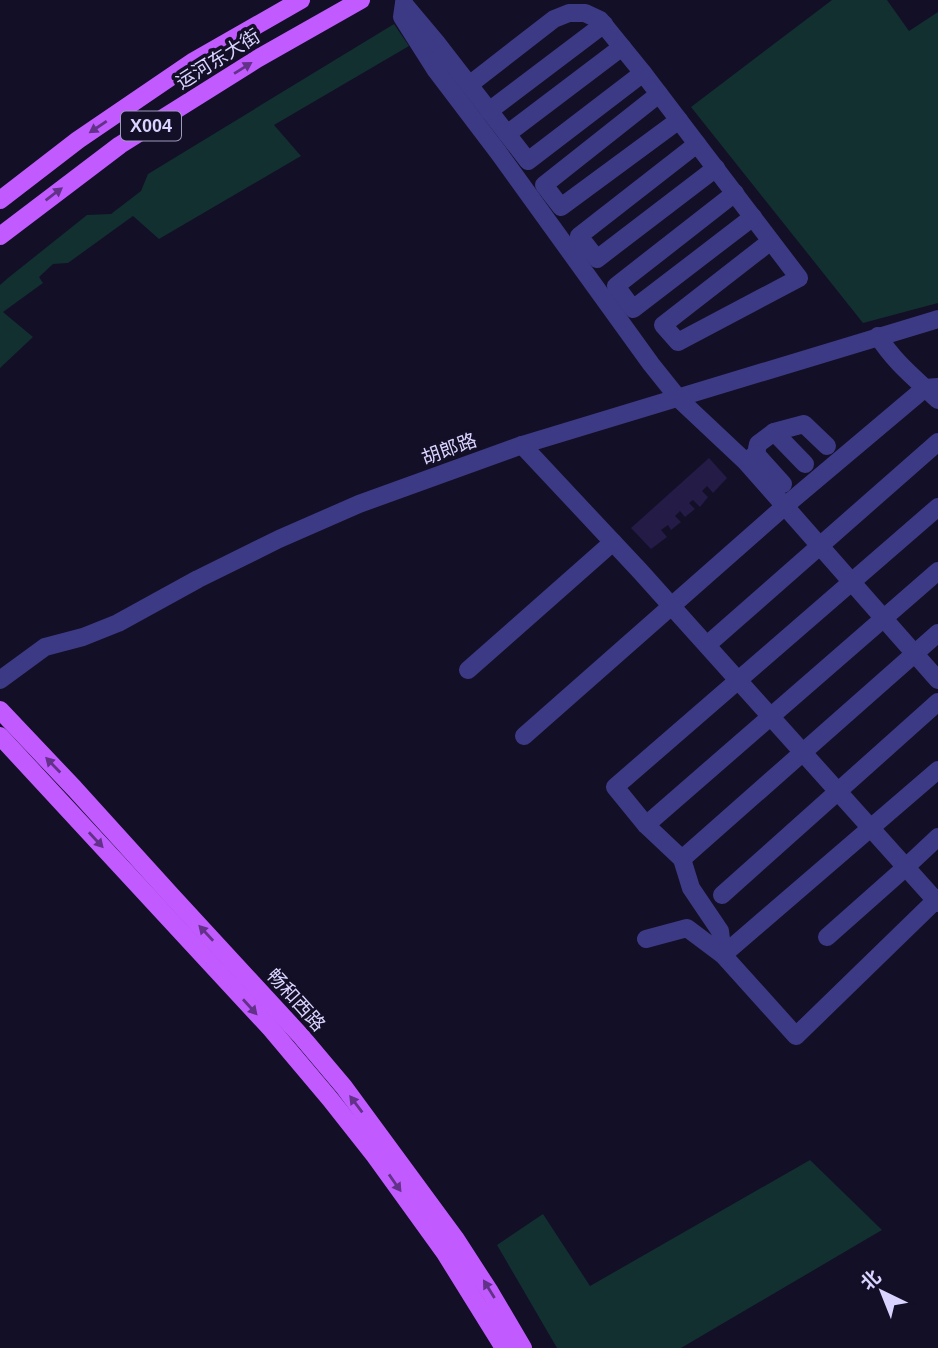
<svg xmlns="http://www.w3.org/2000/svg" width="938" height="1348" font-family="Arial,'Noto Sans SC',sans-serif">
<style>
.green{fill:#12302f}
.building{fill:#241b47}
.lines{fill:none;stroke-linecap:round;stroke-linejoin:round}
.minor{stroke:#3d3a85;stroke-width:18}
.major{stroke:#c25bff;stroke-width:18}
.oneway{fill:#623188}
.labels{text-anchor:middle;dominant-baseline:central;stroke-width:7;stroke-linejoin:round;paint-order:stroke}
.shield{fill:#130f26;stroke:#9e99be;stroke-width:2}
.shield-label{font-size:18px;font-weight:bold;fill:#d9d4ff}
.street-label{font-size:19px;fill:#d9d4ff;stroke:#130f26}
</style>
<rect width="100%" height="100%" fill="#130f26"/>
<g class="green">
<polygon points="832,0 887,0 909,31 938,12 938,303 863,323 691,107"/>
<polygon points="394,24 409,46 274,125 301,156 159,239 133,216 68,263 53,264 39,277 43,283 3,312 33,337 0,368 0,285 8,278 87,215 111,214 141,191 148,174"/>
<polygon points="810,1160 882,1230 681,1348 557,1348 497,1245 543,1214 590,1286"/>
</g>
<polygon class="building" points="709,458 727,478 713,493 707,486 702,491 708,497 700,507 693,500 689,503 695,509 685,517 680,511 675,516 681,522 671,530 668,525 661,530 667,537 651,549 631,528"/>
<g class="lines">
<g class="minor">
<polyline points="404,3 402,17 435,69 498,152 651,364 679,399 746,462 938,680"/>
<polyline points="404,4 436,42 528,161 643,73 600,20 585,13 569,13 554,19 469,85"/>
<polyline points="643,73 659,94 799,278 678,342 663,325 771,241"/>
<polyline points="659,94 544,185 561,207 679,120"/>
<polyline points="489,111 604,24"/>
<polyline points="507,134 622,47"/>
<polyline points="697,144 579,236 597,259 716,168"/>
<polyline points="735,193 616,286 633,309 753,217"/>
<path d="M 878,336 C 894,362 916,379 938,400"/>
<polyline points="774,432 804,424 827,446"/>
<polyline points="522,445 640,571 938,903"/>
<polyline points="756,454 758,444 774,432 805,464"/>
<polyline points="748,460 756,454 783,484"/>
<polyline points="707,645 938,442"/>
<polyline points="468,670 613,542"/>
<polyline points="0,680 45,647 83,637 118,623 198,579 279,539 359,504 522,445 938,319"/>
<polyline points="524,736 785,506 925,388 938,387"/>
<polyline points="646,825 938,571"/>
<polyline points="682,859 938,633"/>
<polyline points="722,895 938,702"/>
<polyline points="827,937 906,867 938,837"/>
<polyline points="646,939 687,928 723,955 796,1036 938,898"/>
<polyline points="723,955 720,931 691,888 682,859 646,825 615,787 938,507"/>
<polyline points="723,955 938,770"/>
</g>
<g class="major">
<polyline points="0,200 78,140 194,61 301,0"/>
<polyline points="0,236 120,145 257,59 361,0"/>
<polyline points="0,710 74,788 171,895 301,1036 344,1087 455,1238 490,1292 523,1348"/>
<polyline points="0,736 271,1029 330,1099 375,1156 445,1253 504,1348"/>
</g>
</g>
<defs><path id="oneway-solid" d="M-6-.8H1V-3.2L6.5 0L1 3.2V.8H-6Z" transform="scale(1.75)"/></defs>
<g class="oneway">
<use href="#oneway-solid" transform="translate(243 68) rotate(-32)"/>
<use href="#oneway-solid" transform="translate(98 127) rotate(146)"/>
<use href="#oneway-solid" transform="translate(54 194) rotate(-37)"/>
<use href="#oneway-solid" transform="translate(53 765) rotate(-134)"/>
<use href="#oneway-solid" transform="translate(96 840) rotate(47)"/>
<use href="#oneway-solid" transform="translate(206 933) rotate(-133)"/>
<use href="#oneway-solid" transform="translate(250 1007) rotate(48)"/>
<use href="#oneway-solid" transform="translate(356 1104) rotate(-127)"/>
<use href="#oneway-solid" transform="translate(395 1183) rotate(55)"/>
<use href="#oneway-solid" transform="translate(489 1289) rotate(-122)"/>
</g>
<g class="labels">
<rect class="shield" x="121" y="111.5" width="60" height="29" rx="5"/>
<g class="shield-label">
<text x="151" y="126">X004</text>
</g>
<g class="street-label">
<text transform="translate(218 59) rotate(-32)">运河东大街</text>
<text transform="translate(449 449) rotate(-20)">胡郎路</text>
<text transform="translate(296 1000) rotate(48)">畅和西路</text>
</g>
</g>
<g transform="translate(882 1292) rotate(317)" stroke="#130f26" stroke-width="5" paint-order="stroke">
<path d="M0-5L12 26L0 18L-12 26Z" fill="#d9d4ff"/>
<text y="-10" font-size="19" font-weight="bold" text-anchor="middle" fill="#d9d4ff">北</text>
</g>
</svg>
